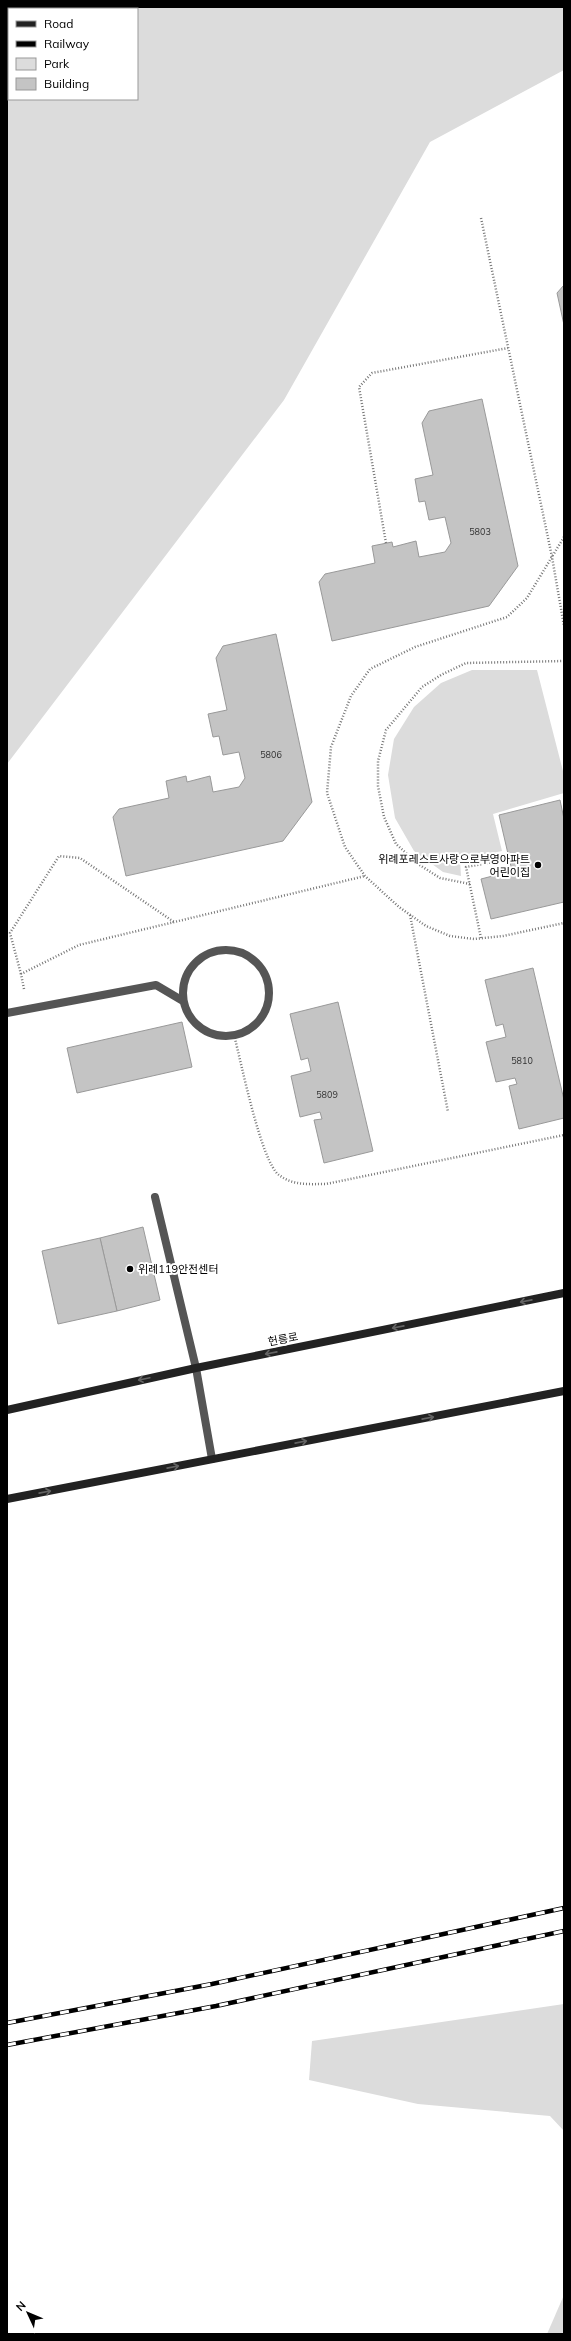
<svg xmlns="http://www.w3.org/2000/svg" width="571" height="2341" font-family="Mulish,'Noto Sans KR',sans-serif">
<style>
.green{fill:#dcdcdc;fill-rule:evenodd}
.building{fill:#c4c4c4;stroke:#999}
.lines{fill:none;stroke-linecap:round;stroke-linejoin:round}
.path{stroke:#777;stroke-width:2.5;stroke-dasharray:1 2;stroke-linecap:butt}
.service{stroke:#555;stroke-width:8}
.secondary{stroke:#222;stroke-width:8}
.rail-casing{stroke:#000;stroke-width:4.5}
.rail{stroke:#fff;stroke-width:3;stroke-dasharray:9;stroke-linecap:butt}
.oneway{stroke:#646464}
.poi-dot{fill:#000;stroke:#fff;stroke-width:1.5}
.labels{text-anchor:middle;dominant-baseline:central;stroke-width:4;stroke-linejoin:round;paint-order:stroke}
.number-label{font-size:9px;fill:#313131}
.poi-label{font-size:11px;fill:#000;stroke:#fff;text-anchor:end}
.street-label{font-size:11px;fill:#000;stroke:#fff}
</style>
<rect width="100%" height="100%" fill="#fff"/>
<g class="green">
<path d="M 7,7 L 564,7 L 564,70 L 430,142 L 284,400 L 7,764 ZM 9,9 L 137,9 L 137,99 L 9,99 Z"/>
<polygon points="472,670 537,670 564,775 564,793 493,814 502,851 460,860 461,876 443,872 414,851 395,818 388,775 394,739 414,707 441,683"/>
<polygon points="564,2004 564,2131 550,2116 418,2104 309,2080 312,2041"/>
<polygon points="564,2295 564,2334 547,2334"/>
</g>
<g class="building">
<polygon points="564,285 564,325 557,293"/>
<polygon points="482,399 518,566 489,606 332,641 319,582 325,574 375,563 372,546 392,542 393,547 416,541 419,557 445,552 451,543 445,517 429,520 425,501 419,502 415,479 433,475 422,423 429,411"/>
<polygon points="276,634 312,802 283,841 126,876 113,817 119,809 169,798 166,781 186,776 187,782 210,776 213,792 239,787 245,778 239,752 223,755 219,736 213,737 208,714 227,710 216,658 223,646"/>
<polygon points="560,800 564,819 564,902 491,919 481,879 512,871 499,815"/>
<polygon points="533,968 564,1100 564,1118 519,1129 509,1086 517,1084 515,1078 496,1082 486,1042 506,1037 503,1024 496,1026 485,980"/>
<polygon points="338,1002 373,1151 324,1163 314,1120 322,1119 320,1112 300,1117 291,1076 311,1071 308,1058 301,1060 290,1014"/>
<polygon points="182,1022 192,1067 77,1093 67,1048"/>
<polygon points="143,1227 160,1300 117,1311 100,1238"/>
<polygon points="100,1238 117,1311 58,1324 42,1251"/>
</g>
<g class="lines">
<g class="path">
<polyline points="481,218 552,557 564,626"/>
<polyline points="564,537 527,598 507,617 415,647 370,669 351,696 331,747 327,793 345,847 365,876 399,907 426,926 450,936 474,939 503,936 564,923"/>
<polyline points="386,543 359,387 372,373 508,348"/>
<polyline points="470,884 440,878 418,864 396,844 384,817 378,786 378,761 386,730 422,687 441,675 466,663 564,661"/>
<polyline points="410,915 448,1112"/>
<polyline points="481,938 466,867 510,859"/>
<polyline points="21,974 10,933 59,856 80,858 174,922"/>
<polyline points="24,989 21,974 79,945 365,876"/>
<path d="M 234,1035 C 241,1061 261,1162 279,1175 C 294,1186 309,1184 326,1184 L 564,1135"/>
</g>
<g class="service">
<circle cx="226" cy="993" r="43"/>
<polyline points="7,1013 156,985 183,1001"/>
<polyline points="155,1197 196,1368 212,1459"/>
</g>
<g class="secondary">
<polyline points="7,1410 196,1368 564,1293"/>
<polyline points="7,1499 564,1391"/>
</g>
<defs>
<g id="rail">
<polyline points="7,2023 212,1984 564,1908"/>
<polyline points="7,2045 216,2006 564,1931"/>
</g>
</defs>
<use href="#rail" class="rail-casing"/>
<use href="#rail" class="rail"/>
</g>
<defs><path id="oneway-shaft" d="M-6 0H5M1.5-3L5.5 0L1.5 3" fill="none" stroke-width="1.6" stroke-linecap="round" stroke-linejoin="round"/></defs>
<g class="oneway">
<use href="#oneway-shaft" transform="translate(526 1301) rotate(169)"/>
<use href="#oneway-shaft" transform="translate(398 1327) rotate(169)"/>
<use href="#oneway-shaft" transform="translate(271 1353) rotate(169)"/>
<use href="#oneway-shaft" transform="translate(144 1379) rotate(168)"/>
<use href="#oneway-shaft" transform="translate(428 1418) rotate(-11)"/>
<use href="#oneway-shaft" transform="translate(301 1442) rotate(-11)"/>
<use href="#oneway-shaft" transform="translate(173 1467) rotate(-11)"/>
<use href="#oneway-shaft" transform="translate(45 1492) rotate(-11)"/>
</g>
<g class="poi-dot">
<circle cx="538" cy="865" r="4"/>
<circle cx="130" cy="1269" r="4"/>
</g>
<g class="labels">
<g class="number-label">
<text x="480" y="531">5803</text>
<text x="271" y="754">5806</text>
<text x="522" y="1060">5810</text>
<text x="327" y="1094">5809</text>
</g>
<g class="poi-label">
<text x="530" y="859">위례포레스트사랑으로부영아파트<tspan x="530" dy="13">어린이집</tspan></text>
<text x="138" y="1269" text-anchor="start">위례119안전센터</text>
</g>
<g class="street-label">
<text transform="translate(283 1339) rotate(-11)">헌릉로</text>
</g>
</g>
<rect width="571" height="2341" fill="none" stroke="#000000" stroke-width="16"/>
<rect x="8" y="8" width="130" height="92" fill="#ffffff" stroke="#999999"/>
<rect x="16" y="21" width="20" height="6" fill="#222222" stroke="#999999"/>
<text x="44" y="28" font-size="12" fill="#000000">Road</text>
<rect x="16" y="41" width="20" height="6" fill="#000000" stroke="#999999"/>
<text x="44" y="48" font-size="12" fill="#000000">Railway</text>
<rect x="16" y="58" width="20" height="12" fill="#dcdcdc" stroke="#999999"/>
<text x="44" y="68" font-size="12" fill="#000000">Park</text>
<rect x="16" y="78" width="20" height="12" fill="#c4c4c4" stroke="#999999"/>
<text x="44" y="88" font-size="12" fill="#000000">Building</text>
<g transform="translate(28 2313) rotate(314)" stroke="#ffffff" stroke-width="3" paint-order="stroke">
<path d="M0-3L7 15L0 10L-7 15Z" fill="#000000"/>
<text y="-6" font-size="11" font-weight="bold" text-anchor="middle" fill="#000000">N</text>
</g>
</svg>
